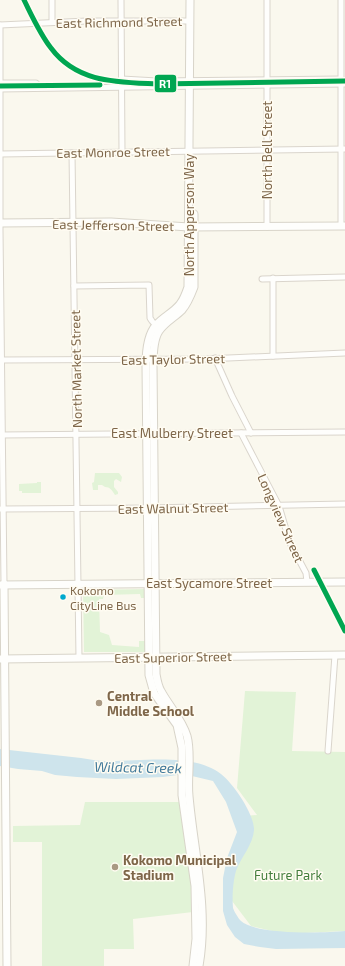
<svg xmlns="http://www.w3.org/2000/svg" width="345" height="966" font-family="'Exo 2',sans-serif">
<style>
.green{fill:#e2f3d7;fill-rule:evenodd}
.water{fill:#cee4ec}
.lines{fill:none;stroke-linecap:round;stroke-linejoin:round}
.street-casing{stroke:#dad5cc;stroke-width:7}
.secondary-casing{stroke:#d8d4c9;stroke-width:9}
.street{stroke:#fefefc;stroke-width:5}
.secondary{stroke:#fefefc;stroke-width:7}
.rail-1-casing{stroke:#fffcf2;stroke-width:8}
.rail-1{stroke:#00a651;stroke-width:5}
.bus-dot{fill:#00a9ce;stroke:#fffcf2;stroke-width:1.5}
.poi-dot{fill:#a99983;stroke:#fffcf2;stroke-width:1.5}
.labels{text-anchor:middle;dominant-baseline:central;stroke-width:3;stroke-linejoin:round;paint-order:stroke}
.bus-label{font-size:12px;fill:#7e6649;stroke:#fffcf2;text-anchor:start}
.street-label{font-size:13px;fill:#7e6649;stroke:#fffcf2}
.poi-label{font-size:13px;font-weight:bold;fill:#7e6649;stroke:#fffcf2;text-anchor:start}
.park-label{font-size:13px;fill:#437e3c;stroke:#fffcf2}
.water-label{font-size:14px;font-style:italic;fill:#427a9b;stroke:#fffcf2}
.line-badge{stroke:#fffcf2;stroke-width:1.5}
.badge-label{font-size:11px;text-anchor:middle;font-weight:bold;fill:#fff}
</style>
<rect width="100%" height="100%" fill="#faf8ee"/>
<g class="green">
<path d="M 95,473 L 119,473 L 122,477 L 121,482 L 116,479 L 114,481 L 114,487 L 118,492 L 118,494 L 115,495 C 112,490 110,487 105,487 L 102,485 L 98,485 L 98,490 L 93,490 L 92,483 L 94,482 Z"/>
<polygon points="37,482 41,482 41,493 22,493 22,491 19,491 19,484 37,483"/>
<path d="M 83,589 L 87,590 L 144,589 L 146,590 L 146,652 L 84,652 ZM 140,594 L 141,598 L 144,598 L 145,641 L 139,641 L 139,647 L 112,645 L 109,635 L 100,632 L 99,599 L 103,599 L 104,595 Z"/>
<polygon points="245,691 296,692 292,751 345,752 345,931 285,934 251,926 229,897 244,816 257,815 237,788"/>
<polygon points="85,802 179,802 192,891 193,912 133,919 134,949 104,949 104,966 42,966 42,842 13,842 13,826 80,825"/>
</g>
<path class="water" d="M 0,749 C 27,752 54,755 81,758 C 89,759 98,761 105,761 C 139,762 193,752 221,774 C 233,783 255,815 254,830 C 253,845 241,857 236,871 C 233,881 232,897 233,908 C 234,911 238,918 241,921 C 256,935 324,933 345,931 L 345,948 L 276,949 L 260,947 L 244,944 L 235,937 L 227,925 L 223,911 L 223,878 L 227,858 L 237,832 L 226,802 L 213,781 L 192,776 L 177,775 L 163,777 L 116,779 L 77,777 L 55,775 L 42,771 L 18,769 L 0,766 Z"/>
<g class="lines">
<defs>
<g id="street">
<polyline points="52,0 52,22"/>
<polyline points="121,0 122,152"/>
<polyline points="0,25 0,230 4,584"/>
<polyline points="0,25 87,21 190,21"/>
<polyline points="122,79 157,81 341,79"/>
<polyline points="0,83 36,83 38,85"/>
<polyline points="0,89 345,84"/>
<polyline points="72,153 79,658"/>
<polyline points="0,154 345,149"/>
<polyline points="341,226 341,0"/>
<polyline points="267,227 267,0"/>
<polyline points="273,278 273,356"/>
<polyline points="262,279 345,277"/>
<polyline points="74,286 149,285 150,318 152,321 157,327"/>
<polyline points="215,358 232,396 251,433"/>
<polyline points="0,360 206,359 345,353"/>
<polyline points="241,433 279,506 290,543 306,573 307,582"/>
<polyline points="0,435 345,432"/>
<polyline points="1,509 148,508 345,504"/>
<polyline points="328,751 335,655"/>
</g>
<g id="secondary">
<path d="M 190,0 L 188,287 C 186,293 184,299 180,304 C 174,312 163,317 156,325 C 147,335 146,352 146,365 L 149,675 L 154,693 L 177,725 L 182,748 L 182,795 L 195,886 L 196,939 L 193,966"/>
<path d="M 194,214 L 194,287 C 191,295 188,303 182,310 C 175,317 165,322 159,331 C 153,340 153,355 153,365 L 156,674 C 157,680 158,686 161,691 C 169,706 182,719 187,736 C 192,755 187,777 189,796 C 194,853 209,909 199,966"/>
<polyline points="0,223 111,222 189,227 345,226"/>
<polyline points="4,584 7,966"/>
<polyline points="0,585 345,582"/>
<polyline points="0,659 345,655"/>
</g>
</defs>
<use href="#street" class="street-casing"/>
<use href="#secondary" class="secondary-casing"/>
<use href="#street" class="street"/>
<use href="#secondary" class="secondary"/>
<defs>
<g id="rail-1">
<path d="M 24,0 C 32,16 40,34 51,48 C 77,83 117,82 157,84 L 345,81"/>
<polyline points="0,86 100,85"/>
<polyline points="314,570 345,631"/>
</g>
</defs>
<use href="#rail-1" class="rail-1-casing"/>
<use href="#rail-1" class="rail-1"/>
</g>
<circle class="bus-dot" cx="63" cy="597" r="3.5"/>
<g class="poi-dot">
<circle cx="99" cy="703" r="4"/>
<circle cx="115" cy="867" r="4"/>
</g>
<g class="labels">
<g class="bus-label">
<text x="70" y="590">Kokomo<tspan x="70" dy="15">CityLine Bus</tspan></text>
</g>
<g class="street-label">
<text transform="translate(119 22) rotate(-1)">East Richmond Street</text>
<text transform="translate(267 150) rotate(-90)">North Bell Street</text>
<text transform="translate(113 152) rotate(-1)">East Monroe Street</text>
<text transform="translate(189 215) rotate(-90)">North Apperson Way</text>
<text transform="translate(113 225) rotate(1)">East Jefferson Street</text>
<text transform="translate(173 359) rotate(-1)">East Taylor Street</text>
<text transform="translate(76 369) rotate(-91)">North Market Street</text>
<text x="172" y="433">East Mulberry Street</text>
<text transform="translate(173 508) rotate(-1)">East Walnut Street</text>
<text transform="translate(281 518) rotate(66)">Longview Street</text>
<text x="209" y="583">East Sycamore Street</text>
<text transform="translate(173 657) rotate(-1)">East Superior Street</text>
</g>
<g class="poi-label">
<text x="107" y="696">Central<tspan x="107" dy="15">Middle School</tspan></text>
<text x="123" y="860">Kokomo Municipal<tspan x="123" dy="15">Stadium</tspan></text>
</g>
<g class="park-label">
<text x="288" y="875">Future Park</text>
</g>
<g class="water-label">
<text transform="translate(138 767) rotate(1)">Wildcat Creek</text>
</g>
</g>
<rect class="line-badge" x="154" y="74" width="23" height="19" rx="4" fill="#00a651"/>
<g class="badge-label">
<text x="165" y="88">R1</text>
</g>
</svg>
